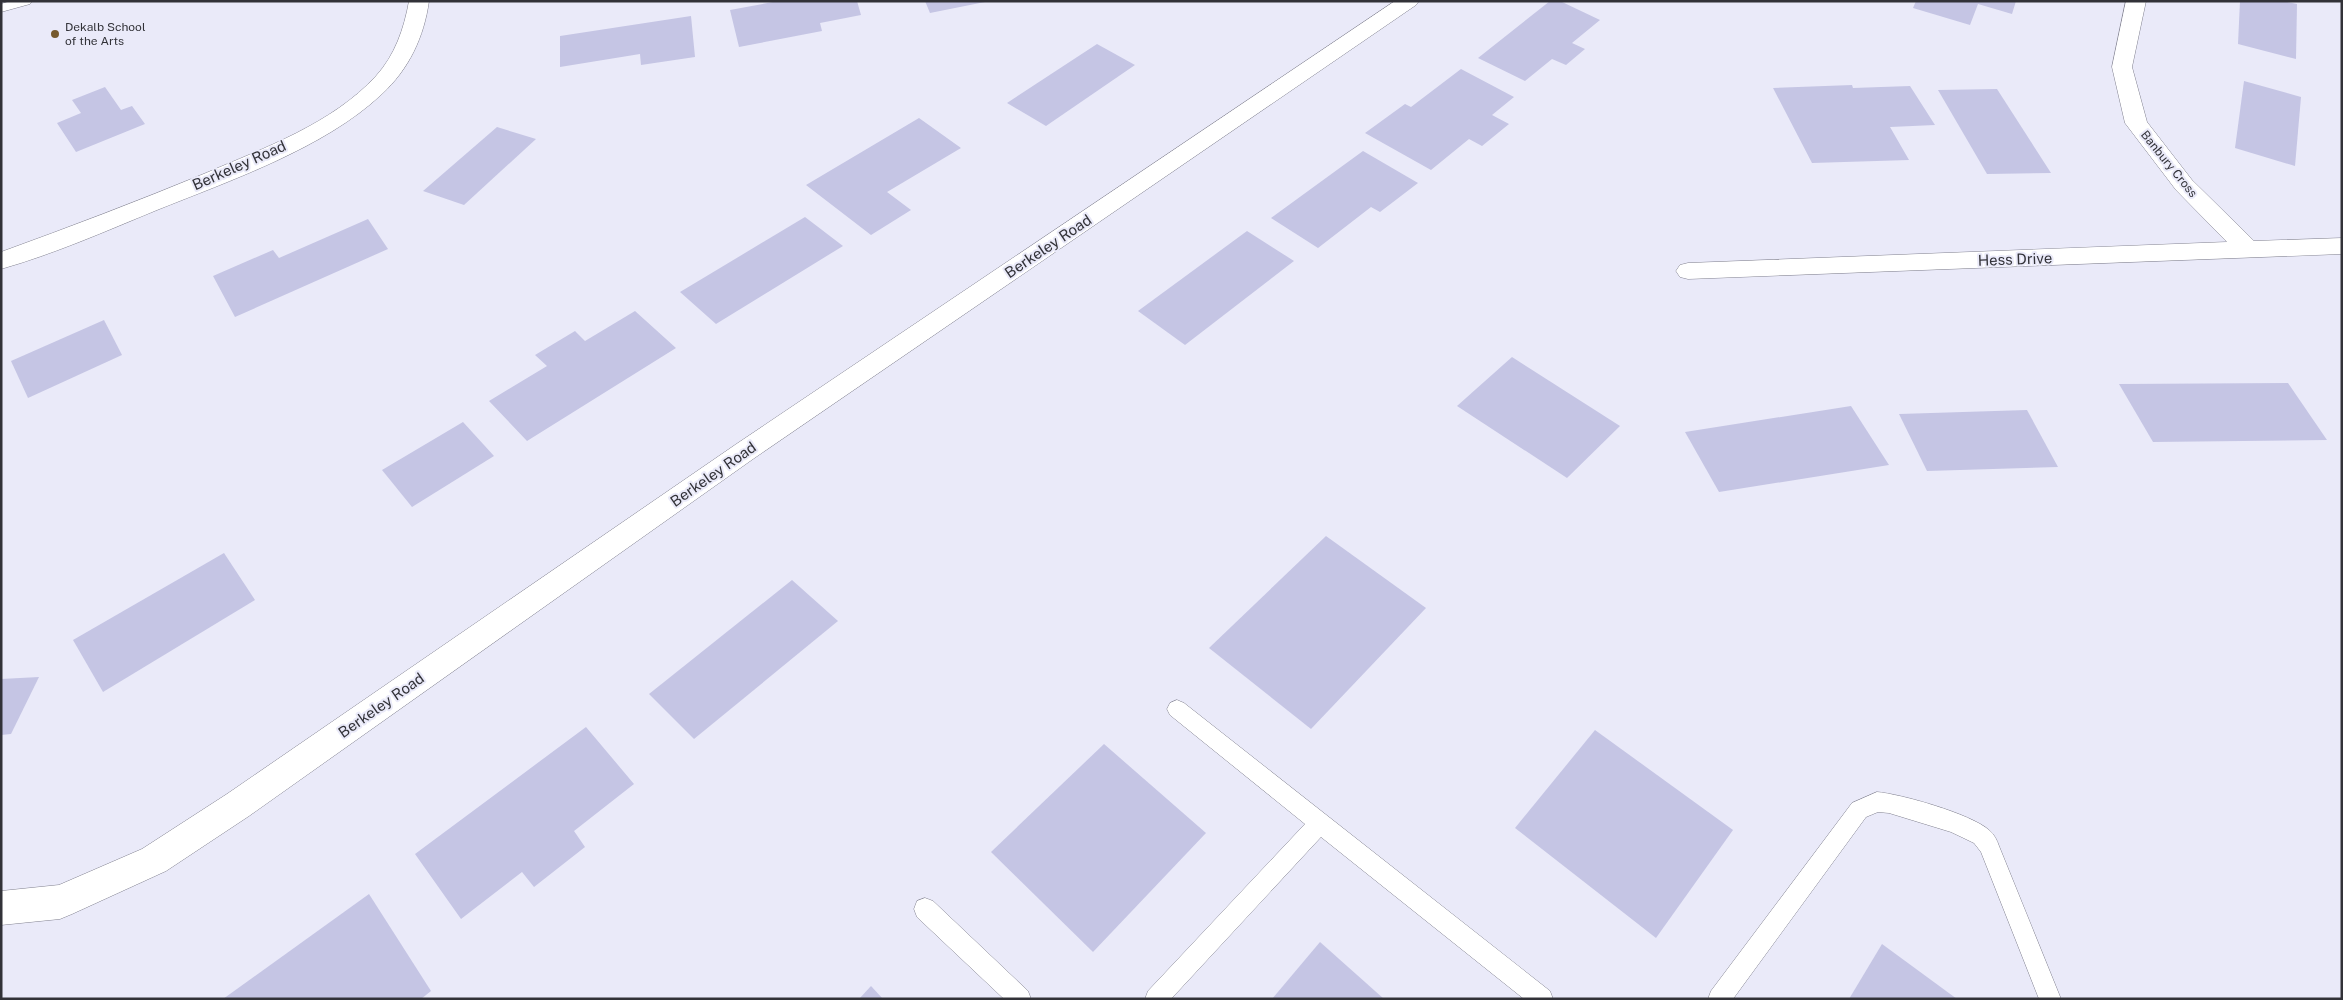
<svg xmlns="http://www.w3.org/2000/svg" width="2343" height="1000" font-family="'Public Sans',sans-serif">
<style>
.building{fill:#c5c5e4}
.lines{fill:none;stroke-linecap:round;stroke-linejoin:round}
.service-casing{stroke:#81818f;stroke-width:1}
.minor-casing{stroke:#81818f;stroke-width:1}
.service{fill:#fff;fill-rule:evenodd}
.minor{fill:#fff;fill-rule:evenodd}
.poi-dot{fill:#76592d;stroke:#eaeaf9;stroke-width:2}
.labels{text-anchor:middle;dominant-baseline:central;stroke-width:4;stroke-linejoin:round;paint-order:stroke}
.far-poi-label{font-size:12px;fill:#323238;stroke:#eaeaf9;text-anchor:start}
.far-street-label{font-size:12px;fill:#323238;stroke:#eaeaf9}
.street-label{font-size:15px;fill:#323238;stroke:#eaeaf9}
</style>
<rect width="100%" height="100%" fill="#eaeaf9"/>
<g class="building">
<polygon points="778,1 857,1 861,15 820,23 822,31 739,47 730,10"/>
<polygon points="925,1 984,1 985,2 930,13"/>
<polygon points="1550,1 1560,1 1600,20 1572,43 1585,49 1566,65 1552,59 1525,81 1478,58"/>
<polygon points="1916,1 2016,1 2012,14 1978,4 1970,25 1913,8"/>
<polygon points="2240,1 2283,1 2297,4 2296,59 2238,44"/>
<polygon points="691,16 695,57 641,65 640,54 560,67 560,36"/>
<polygon points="1097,44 1135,65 1046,126 1007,103"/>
<polygon points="1461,69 1514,97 1492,115 1509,124 1482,146 1469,139 1431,170 1365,133 1405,104 1411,107"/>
<polygon points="2244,81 2301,97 2295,166 2235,148"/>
<polygon points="1852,85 1853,88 1910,86 1935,125 1890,127 1909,160 1812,163 1773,88"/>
<polygon points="105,87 121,110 132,106 145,124 76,152 57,123 81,113 72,100"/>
<polygon points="1997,89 2051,173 1987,174 1938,90"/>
<polygon points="919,118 961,148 887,192 911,210 871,235 806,185"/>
<polygon points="497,127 536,139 464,205 423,191"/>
<polygon points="1363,151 1418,183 1380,212 1371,207 1318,248 1271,218"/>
<polygon points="805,217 843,246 716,324 680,292"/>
<polygon points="368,219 388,249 235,317 213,276 273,250 279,258"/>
<polygon points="1247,231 1294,261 1185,345 1138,311"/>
<polygon points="635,311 676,348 527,441 489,401 547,366 535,355 575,331 585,341"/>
<polygon points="104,320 122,355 28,398 11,361"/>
<polygon points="1512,357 1620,426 1567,478 1457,406"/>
<polygon points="2288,383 2327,440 2153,442 2119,384"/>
<polygon points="1851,406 1889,465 1719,492 1685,432"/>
<polygon points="2027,410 2058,467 1927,471 1899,414"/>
<polygon points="463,422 494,456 412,507 382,470"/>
<polygon points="1326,536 1426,608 1311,729 1209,648"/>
<polygon points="224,553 255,600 103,692 73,640"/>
<polygon points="792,580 838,621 694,739 649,694"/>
<polygon points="39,677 11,734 1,735 1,679"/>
<polygon points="586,727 634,784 574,831 585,847 534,887 522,872 461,919 415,854"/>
<polygon points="1595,730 1733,830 1656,938 1515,828"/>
<polygon points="1104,744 1206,833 1093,952 991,852"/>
<polygon points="369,894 431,991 421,999 223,999"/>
<polygon points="1320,942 1384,999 1272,999"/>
<polygon points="1882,944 1957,999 1849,999"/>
<polygon points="871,986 883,999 859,999"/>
</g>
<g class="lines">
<defs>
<g id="service">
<polygon points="11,1 32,1 30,4 1,12 1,4"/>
<polygon points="1177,700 1184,703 1550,991 1553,999 1524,999 1321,837 1171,999 1145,999 1148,991 1305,824 1170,715 1167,709 1170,703"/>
<path d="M 1877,792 C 1901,794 1971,814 1989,830 C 1994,834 1997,840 1999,846 L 2061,999 L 2039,999 L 1981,852 L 1974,843 L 1951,832 L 1889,813 L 1878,812 L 1866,817 L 1733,999 L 1708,999 L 1711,991 L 1852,803 Z"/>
<polygon points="925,898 933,901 1028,991 1031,999 1004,999 917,917 914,909 917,901"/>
</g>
<g id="minor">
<path d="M 409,1 L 429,1 C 424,37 409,69 382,94 C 325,148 229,181 157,210 C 106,231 54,254 1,269 L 1,252 C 70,227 138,201 206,173 C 264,148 332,124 376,76 C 395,55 404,29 409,1 Z"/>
<polygon points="1395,1 1419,1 1416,5 753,459 249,816 166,871 72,914 60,919 1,925 1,891 59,885 142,849 227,794 735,445"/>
<polygon points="2126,1 2146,1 2132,67 2147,122 2192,180 2254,241 2342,238 2342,254 1688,279 1680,277 1676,271 1680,265 1688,263 2227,242 2176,190 2125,123 2112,67"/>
</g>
</defs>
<use href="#service" class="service-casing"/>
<use href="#minor" class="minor-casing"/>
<use href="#service" class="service"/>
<use href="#minor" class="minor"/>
</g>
<circle class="poi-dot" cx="55" cy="34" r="5"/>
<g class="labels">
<g class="far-poi-label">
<text x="65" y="27">Dekalb School<tspan x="65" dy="14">of the Arts</tspan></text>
</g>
<g class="far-street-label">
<text transform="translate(2169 164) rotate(51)">Banbury Cross</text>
</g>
<g class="street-label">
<text transform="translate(239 165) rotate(-24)">Berkeley Road</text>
<text transform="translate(1048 246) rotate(-34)">Berkeley Road</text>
<text transform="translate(2015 259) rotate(-2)">Hess Drive</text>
<text transform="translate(713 474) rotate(-35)">Berkeley Road</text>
<text transform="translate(381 705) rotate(-35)">Berkeley Road</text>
</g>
</g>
<rect width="2343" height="1000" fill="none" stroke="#323238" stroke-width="5"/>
</svg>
